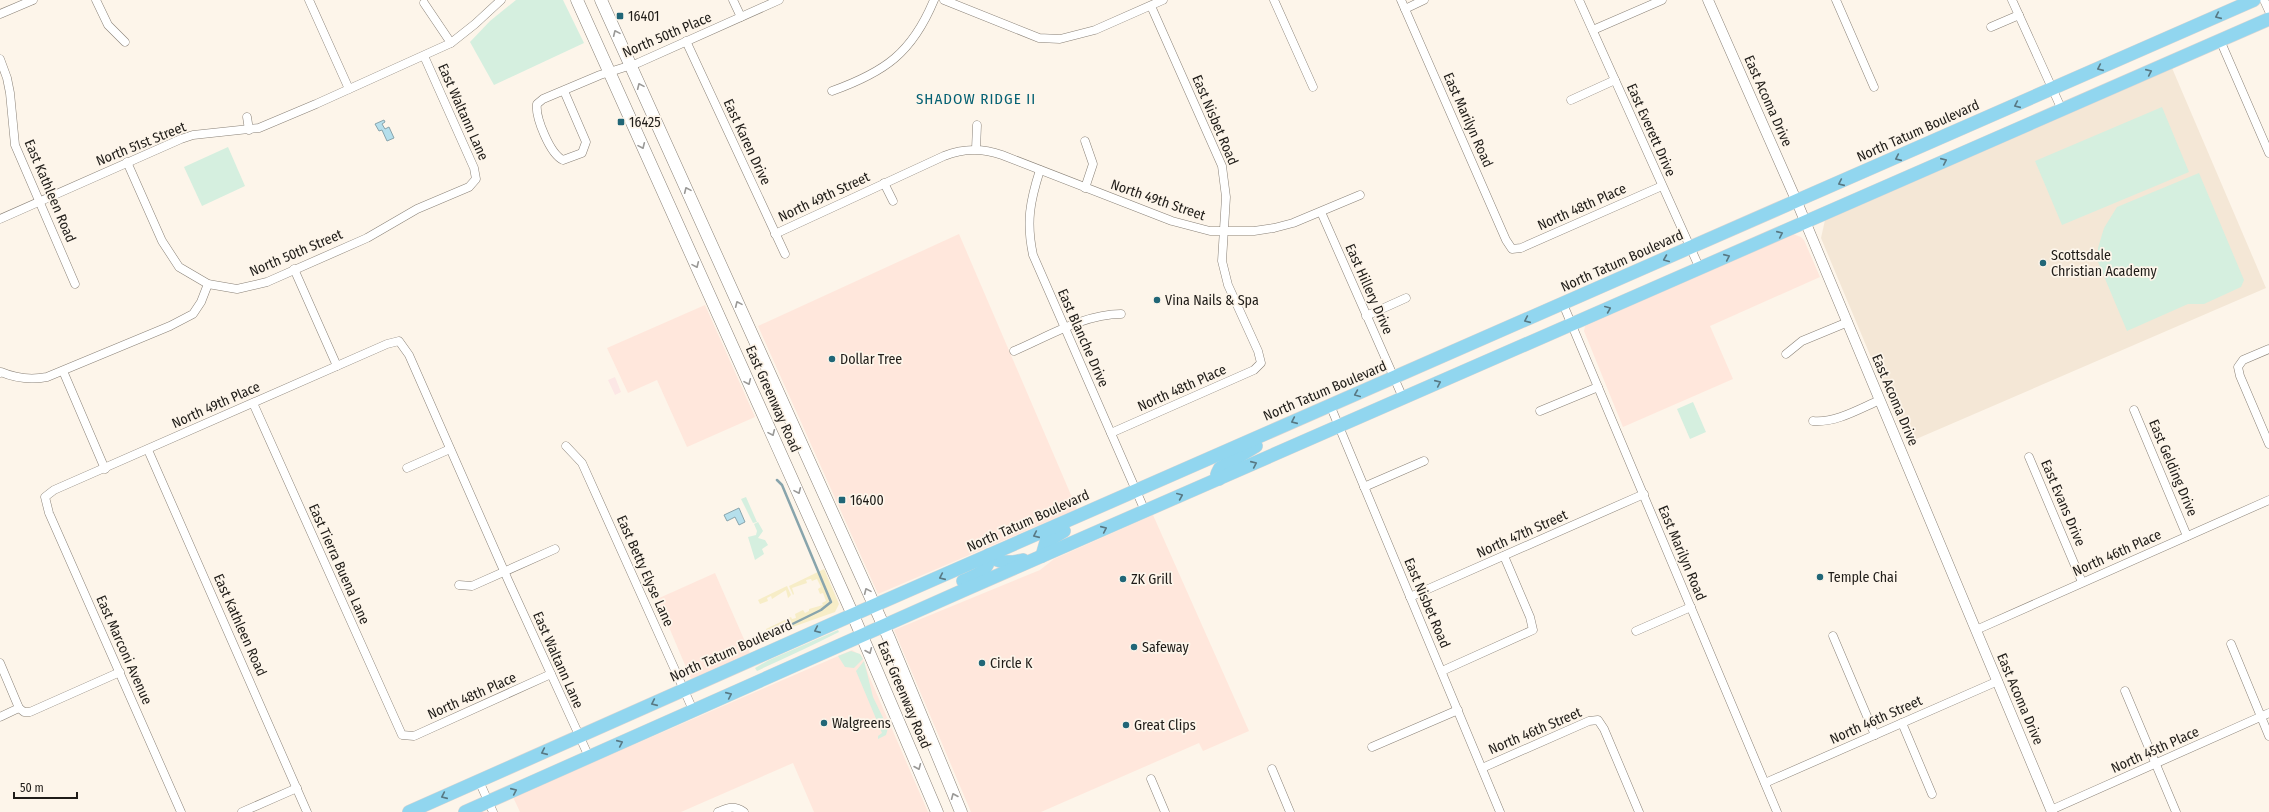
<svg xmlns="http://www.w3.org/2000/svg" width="2269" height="812" font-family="'Fira Sans Condensed',sans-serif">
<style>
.commercial{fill:#ffe7dc}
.industrial{fill:#fce7e5}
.built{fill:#f4e7d6}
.green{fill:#d5efdf}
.sand{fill:#f7edc7}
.water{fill:#b5dfec;stroke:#88a4ac}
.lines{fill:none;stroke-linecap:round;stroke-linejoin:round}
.stream{stroke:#88a4ac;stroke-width:2.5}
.minor-casing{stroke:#898177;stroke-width:9}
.tertiary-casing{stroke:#898177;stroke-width:11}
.secondary-casing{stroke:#898177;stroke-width:13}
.primary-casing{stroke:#d7d6d5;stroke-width:14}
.minor{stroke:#fff;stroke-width:8}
.tertiary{stroke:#fff;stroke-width:10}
.secondary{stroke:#fff;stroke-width:12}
.primary{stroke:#91d6ef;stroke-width:13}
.oneway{stroke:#587984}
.oneway2{stroke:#9a9997}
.poi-dot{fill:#216677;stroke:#fdf5ea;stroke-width:1.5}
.labels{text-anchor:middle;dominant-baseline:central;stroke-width:3.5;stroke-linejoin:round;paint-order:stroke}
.poi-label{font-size:14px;fill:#1f1c18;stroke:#fdf5ea;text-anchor:start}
.street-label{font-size:14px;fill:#1f1c18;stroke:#fdf5ea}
.neighbourhood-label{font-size:15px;letter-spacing:1px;fill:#046073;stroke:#fdf5ea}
</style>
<rect width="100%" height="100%" fill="#fdf5ea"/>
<g class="commercial">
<polygon points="959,234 1077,509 878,594 758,326"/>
<polygon points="1793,234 1801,237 1804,240 1820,277 1710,326 1733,379 1623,427 1584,331 1585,326"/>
<polygon points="705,305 755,417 687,447 657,380 628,393 607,348"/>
<polygon points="1153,515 1249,731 1203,751 1199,743 1041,812 971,812 894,630 1040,570 1054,559"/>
<polygon points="715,573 750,653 691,679 657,599"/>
<polygon points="852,650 862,656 869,676 928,812 814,812 793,763 681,812 520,812 513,797"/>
</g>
<polygon class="industrial" points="615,377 621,392 615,395 608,380"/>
<polygon class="built" points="2172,68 2266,288 1907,443 1821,238 1825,220"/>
<g class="green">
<polygon points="516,0 563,0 584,43 494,85 470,42 490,21"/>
<polygon points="2162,107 2189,172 2062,225 2035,161"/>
<polygon points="228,147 245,186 202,206 184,167"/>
<polygon points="2199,173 2244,280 2241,287 2204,304 2188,304 2127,331 2098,262 2098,248 2104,228 2117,207"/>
<polygon points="1693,402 1706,432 1690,439 1677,409"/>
<polygon points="746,497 757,522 753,523 741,499"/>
<polygon points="758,522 763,531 758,538 765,540 768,545 762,549 764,554 755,560 748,537 756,535 757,531 754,524"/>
<path d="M 838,630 L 839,632 C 812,646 784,658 757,671 L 755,668 L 769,660 Z"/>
<polygon points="851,651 860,654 863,659 854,668 845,667 838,656"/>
<polygon points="864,661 873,697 888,728 886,735 878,739 878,736 882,733 856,671"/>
</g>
<g class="sand">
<polygon points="824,569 839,604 835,612 784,630 766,642 764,636 768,634 766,629 791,617 792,619 796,618 795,614 803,610 805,613 809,611 809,609 823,605 822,603 826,601 823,593 820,594 818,589 821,587 817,579 812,581 811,579 806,580 807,583 792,588 794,594 793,595 789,586"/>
<polygon points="787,586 791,595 788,598 786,590 772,599 771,596 767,598 768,601 760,604 758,600"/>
</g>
<g class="water">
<polygon points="384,120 385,122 382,124 385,129 389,127 394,138 387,141 382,130 379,131 375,124"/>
<polygon points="739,508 745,522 739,525 735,517 727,521 724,515"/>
</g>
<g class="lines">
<polyline class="stream" points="768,634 770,635 821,610 831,602 782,485 777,480"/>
<defs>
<g id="minor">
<polyline points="96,0 108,25 125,42"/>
<polyline points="309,0 349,89"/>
<polyline points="733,0 741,17"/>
<polyline points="944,0 1039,38 1060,39 1095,30 1163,0"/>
<polyline points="1274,0 1313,87"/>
<polyline points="1401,0 1506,240 1512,249 1521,248 1662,186"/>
<polyline points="1579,0 1700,269"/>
<polyline points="1836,0 1874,87"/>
<polyline points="2012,0 2062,110"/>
<polyline points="2264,0 2269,11"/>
<polyline points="424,3 451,43"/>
<polyline points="1405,9 1424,0"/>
<polyline points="0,14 33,0"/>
<polyline points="1991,27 2019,15"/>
<polyline points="1593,30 1662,0"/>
<polyline points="2220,40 2269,153"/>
<polyline points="686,41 785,254"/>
<polyline points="0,59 7,78 10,93 15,145 75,284"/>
<path d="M 564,91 L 586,142 L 582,153 L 563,160 C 550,154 535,117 537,104 L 543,99 L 600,75 L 638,63 L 779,0"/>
<path d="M 832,91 C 885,72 912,53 934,0"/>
<polyline points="1571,100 1615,80"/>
<polyline points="247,117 249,130"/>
<polyline points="1085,141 1093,164 1085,188"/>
<polyline points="976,149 977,125"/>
<polyline points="127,162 162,241 179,267 208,284 237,289 267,282 367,238 417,209 469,187 476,179 474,168 424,56"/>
<path d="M 1040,170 C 1030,201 1026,222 1033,255 L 1145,511"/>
<polyline points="884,183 893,201"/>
<polyline points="1321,212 1403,398"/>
<polyline points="0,219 181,139 193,135 259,128 316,104 451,43 475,24 501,0"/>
<path d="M 775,234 L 944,156 C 964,148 982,148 1002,155 L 1172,221 L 1210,231 L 1254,231 L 1274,228 L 1293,223 L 1360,195"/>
<polyline points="294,269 337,366"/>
<polyline points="1563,304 1777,812"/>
<polyline points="1366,316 1406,298"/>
<polyline points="2269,349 2243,360 2238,367 2240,376 2269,444"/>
<path d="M 1014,351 C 1047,337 1084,314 1121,314"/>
<polyline points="1786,354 1802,341 1848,322"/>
<polyline points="63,371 105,469"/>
<path d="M 0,373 L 1,372 C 15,378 31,380 47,377 L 170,326 L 193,314 L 201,302 L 208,284"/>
<polyline points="253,403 402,735 414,736 551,674"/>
<polyline points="1330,405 1500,812"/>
<polyline points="2134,410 2187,536"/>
<polyline points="1540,411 1598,387"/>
<path d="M 1813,421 C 1836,423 1859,409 1880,400"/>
<polyline points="1111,433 1254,370 1261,363 1258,351 1228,285 1222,261 1226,197 1222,166 1151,6"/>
<polyline points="566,446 582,463 693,710"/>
<polyline points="148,450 307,812"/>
<polyline points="2029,457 2082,582"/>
<polyline points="407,468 450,449"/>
<polyline points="1364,487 1424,461"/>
<polyline points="459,585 472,586 555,549"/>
<polyline points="1410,597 1644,494"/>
<polyline points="1976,630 2269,500"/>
<polyline points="1636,631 1691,607"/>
<polyline points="1833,636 1875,735"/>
<polyline points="2231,644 2269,736"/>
<polyline points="0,663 19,708 24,712 30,712 120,672"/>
<polyline points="1442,671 1533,630 1530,617 1504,556"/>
<polyline points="2125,691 2176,812"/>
<polyline points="0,717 19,708"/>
<polyline points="1902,723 1932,794"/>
<polyline points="1372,747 1458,710"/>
<polyline points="1482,768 1589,721 1598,720 1604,729 1639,812"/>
<polyline points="1272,769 1290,812"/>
<polyline points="1151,779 1165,812"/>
<polyline points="479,781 493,812"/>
<polyline points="1765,783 1998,681"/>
<polyline points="2051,810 2269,713"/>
<polyline points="181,812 49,513 45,497 54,490 387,344 399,341 409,355 508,580 589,757"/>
<polyline points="242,812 297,788"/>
<path d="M 718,812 C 728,808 734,805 744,812"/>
</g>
<polyline id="tertiary" points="1708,0 1797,202 2052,812"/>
<g id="secondary">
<polyline points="577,0 853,615 937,812"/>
<polyline points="601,0 889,638 961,812"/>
</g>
<g id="primary">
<polyline points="1219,479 1217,474 1220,468 1256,446"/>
<path d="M 989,555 C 1000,564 1010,563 1023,560"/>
<polyline points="1042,556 1046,542 1064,531"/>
<path d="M 963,581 C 977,575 989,572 989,555"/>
<polyline points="409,812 841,620 2254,0"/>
<polyline points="465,812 962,591 2269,19"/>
</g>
</defs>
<use href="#minor" class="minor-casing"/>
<use href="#tertiary" class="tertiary-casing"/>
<use href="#secondary" class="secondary-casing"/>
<use href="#primary" class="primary-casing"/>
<use href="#minor" class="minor"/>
<use href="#tertiary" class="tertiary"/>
<use href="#secondary" class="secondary"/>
<use href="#primary" class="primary"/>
</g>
<defs><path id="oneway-chevron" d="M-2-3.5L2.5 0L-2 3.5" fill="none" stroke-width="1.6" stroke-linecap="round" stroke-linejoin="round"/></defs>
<g class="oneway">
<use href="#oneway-chevron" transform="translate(2218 16) rotate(156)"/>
<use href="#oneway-chevron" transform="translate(2100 68) rotate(156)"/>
<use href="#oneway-chevron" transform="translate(2149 72) rotate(-24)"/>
<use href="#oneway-chevron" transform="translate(2017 105) rotate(156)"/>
<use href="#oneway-chevron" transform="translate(1898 158) rotate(156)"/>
<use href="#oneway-chevron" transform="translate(1944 161) rotate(-24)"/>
<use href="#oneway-chevron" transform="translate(1841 183) rotate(156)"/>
<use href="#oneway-chevron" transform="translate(1780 234) rotate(-24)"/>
<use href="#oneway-chevron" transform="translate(1727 257) rotate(-24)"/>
<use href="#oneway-chevron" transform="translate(1666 259) rotate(157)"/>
<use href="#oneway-chevron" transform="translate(1608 309) rotate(-23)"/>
<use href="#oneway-chevron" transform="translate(1527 320) rotate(156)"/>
<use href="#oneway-chevron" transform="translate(1438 383) rotate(-24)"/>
<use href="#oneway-chevron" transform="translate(1357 394) rotate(157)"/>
<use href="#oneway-chevron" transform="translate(1294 421) rotate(156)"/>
<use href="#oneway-chevron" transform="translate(1254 464) rotate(-24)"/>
<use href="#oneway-chevron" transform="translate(1180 496) rotate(-23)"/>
<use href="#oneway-chevron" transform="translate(1104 529) rotate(-24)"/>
<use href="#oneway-chevron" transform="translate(1036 535) rotate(156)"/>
<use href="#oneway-chevron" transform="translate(942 577) rotate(156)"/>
<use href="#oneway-chevron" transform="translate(817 630) rotate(156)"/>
<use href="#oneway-chevron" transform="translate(729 695) rotate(-24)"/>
<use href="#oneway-chevron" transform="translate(654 703) rotate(156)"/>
<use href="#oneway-chevron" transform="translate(620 743) rotate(-24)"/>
<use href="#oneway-chevron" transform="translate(544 752) rotate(156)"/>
<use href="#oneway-chevron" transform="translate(514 791) rotate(-24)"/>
<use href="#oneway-chevron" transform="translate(444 796) rotate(156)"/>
</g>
<g class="oneway2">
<use href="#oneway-chevron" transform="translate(616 33) rotate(-114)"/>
<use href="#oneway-chevron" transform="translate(640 86) rotate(-114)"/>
<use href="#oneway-chevron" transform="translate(642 146) rotate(66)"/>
<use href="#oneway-chevron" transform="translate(687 190) rotate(-114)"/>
<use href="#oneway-chevron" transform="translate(696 265) rotate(66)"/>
<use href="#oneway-chevron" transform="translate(738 304) rotate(-114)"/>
<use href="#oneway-chevron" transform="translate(748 382) rotate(66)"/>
<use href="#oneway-chevron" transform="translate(772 433) rotate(66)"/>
<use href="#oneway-chevron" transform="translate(798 491) rotate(66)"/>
<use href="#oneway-chevron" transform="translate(867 591) rotate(-114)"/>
<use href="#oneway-chevron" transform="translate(869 651) rotate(67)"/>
<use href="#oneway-chevron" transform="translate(918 767) rotate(67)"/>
<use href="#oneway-chevron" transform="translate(954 796) rotate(-113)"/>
</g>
<g class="poi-dot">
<rect x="616" y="12" width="8" height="8" rx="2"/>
<rect x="617" y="118" width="8" height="8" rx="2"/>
<circle cx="2043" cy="263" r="4"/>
<circle cx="1157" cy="300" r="4"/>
<circle cx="832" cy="359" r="4"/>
<rect x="838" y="496" width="8" height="8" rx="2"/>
<circle cx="1820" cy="577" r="4"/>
<circle cx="1123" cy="579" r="4"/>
<circle cx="1134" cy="647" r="4"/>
<circle cx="982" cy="663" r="4"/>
<circle cx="824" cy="723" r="4"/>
<circle cx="1126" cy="725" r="4"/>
</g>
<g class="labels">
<g class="poi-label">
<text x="628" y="16">16401</text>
<text x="629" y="122">16425</text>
<text x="2051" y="255">Scottsdale<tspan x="2051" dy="16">Christian Academy</tspan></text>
<text x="1165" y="300">Vina Nails &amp; Spa</text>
<text x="840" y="359">Dollar Tree</text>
<text x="850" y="500">16400</text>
<text x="1828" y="577">Temple Chai</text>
<text x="1131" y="579">ZK Grill</text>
<text x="1142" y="647">Safeway</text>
<text x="990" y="663">Circle K</text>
<text x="832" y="723">Walgreens</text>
<text x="1134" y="725">Great Clips</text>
</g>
<g class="street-label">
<text transform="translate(667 35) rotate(-23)">North 50th Place</text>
<text transform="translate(1768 101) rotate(66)">East Acoma Drive</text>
<text transform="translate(463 112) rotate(66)">East Waltann Lane</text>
<text transform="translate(1215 120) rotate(67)">East Nisbet Road</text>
<text transform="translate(1468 120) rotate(66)">East Marilyn Road</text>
<text transform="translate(1651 130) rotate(66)">East Everett Drive</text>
<text transform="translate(1918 131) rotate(-24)">North Tatum Boulevard</text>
<text transform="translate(747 142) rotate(65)">East Karen Drive</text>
<text transform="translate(141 144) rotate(-22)">North 51st Street</text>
<text transform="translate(50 191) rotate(67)">East Kathleen Road</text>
<text transform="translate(824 197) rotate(-25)">North 49th Street</text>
<text transform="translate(1158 200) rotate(19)">North 49th Street</text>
<text transform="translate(1582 207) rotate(-24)">North 48th Place</text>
<text transform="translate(296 253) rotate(-23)">North 50th Street</text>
<text transform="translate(1622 261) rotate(-24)">North Tatum Boulevard</text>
<text transform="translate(1369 289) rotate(66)">East Hillery Drive</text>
<text transform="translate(1083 338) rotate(66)">East Blanche Drive</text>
<text transform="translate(1182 388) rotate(-24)">North 48th Place</text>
<text transform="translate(1325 391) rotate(-23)">North Tatum Boulevard</text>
<text transform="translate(773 399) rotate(66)">East Greenway Road</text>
<text transform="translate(1895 400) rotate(67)">East Acoma Drive</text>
<text transform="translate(216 405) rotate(-24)">North 49th Place</text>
<text transform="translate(2173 468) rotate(67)">East Gelding Drive</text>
<text transform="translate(2063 503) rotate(67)">East Evans Drive</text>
<text transform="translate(1028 521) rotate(-24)">North Tatum Boulevard</text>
<text transform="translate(1522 534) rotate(-24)">North 47th Street</text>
<text transform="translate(1682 553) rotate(67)">East Marilyn Road</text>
<text transform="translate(2117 553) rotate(-24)">North 46th Place</text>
<text transform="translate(339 564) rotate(66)">East Tierra Buena Lane</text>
<text transform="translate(645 571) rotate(66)">East Betty Elyse Lane</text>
<text transform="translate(1427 603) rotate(67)">East Nisbet Road</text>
<text transform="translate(240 625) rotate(66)">East Kathleen Road</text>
<text transform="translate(124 650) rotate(66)">East Marconi Avenue</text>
<text transform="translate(731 651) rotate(-24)">North Tatum Boulevard</text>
<text transform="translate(558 660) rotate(66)">East Waltann Lane</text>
<text transform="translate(904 695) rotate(67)">East Greenway Road</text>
<text transform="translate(472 696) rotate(-24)">North 48th Place</text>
<text transform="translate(2020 699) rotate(67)">East Acoma Drive</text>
<text transform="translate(1876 720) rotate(-24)">North 46th Street</text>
<text transform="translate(1535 731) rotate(-23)">North 46th Street</text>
<text transform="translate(2155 750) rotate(-24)">North 45th Place</text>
</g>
<g class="neighbourhood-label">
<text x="976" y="99">SHADOW RIDGE II</text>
</g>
</g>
<path d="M14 792v6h63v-6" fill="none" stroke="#1f1c18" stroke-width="2"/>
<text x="20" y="792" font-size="12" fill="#1f1c18" stroke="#fdf5ea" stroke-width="3" paint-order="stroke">50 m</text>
</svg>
